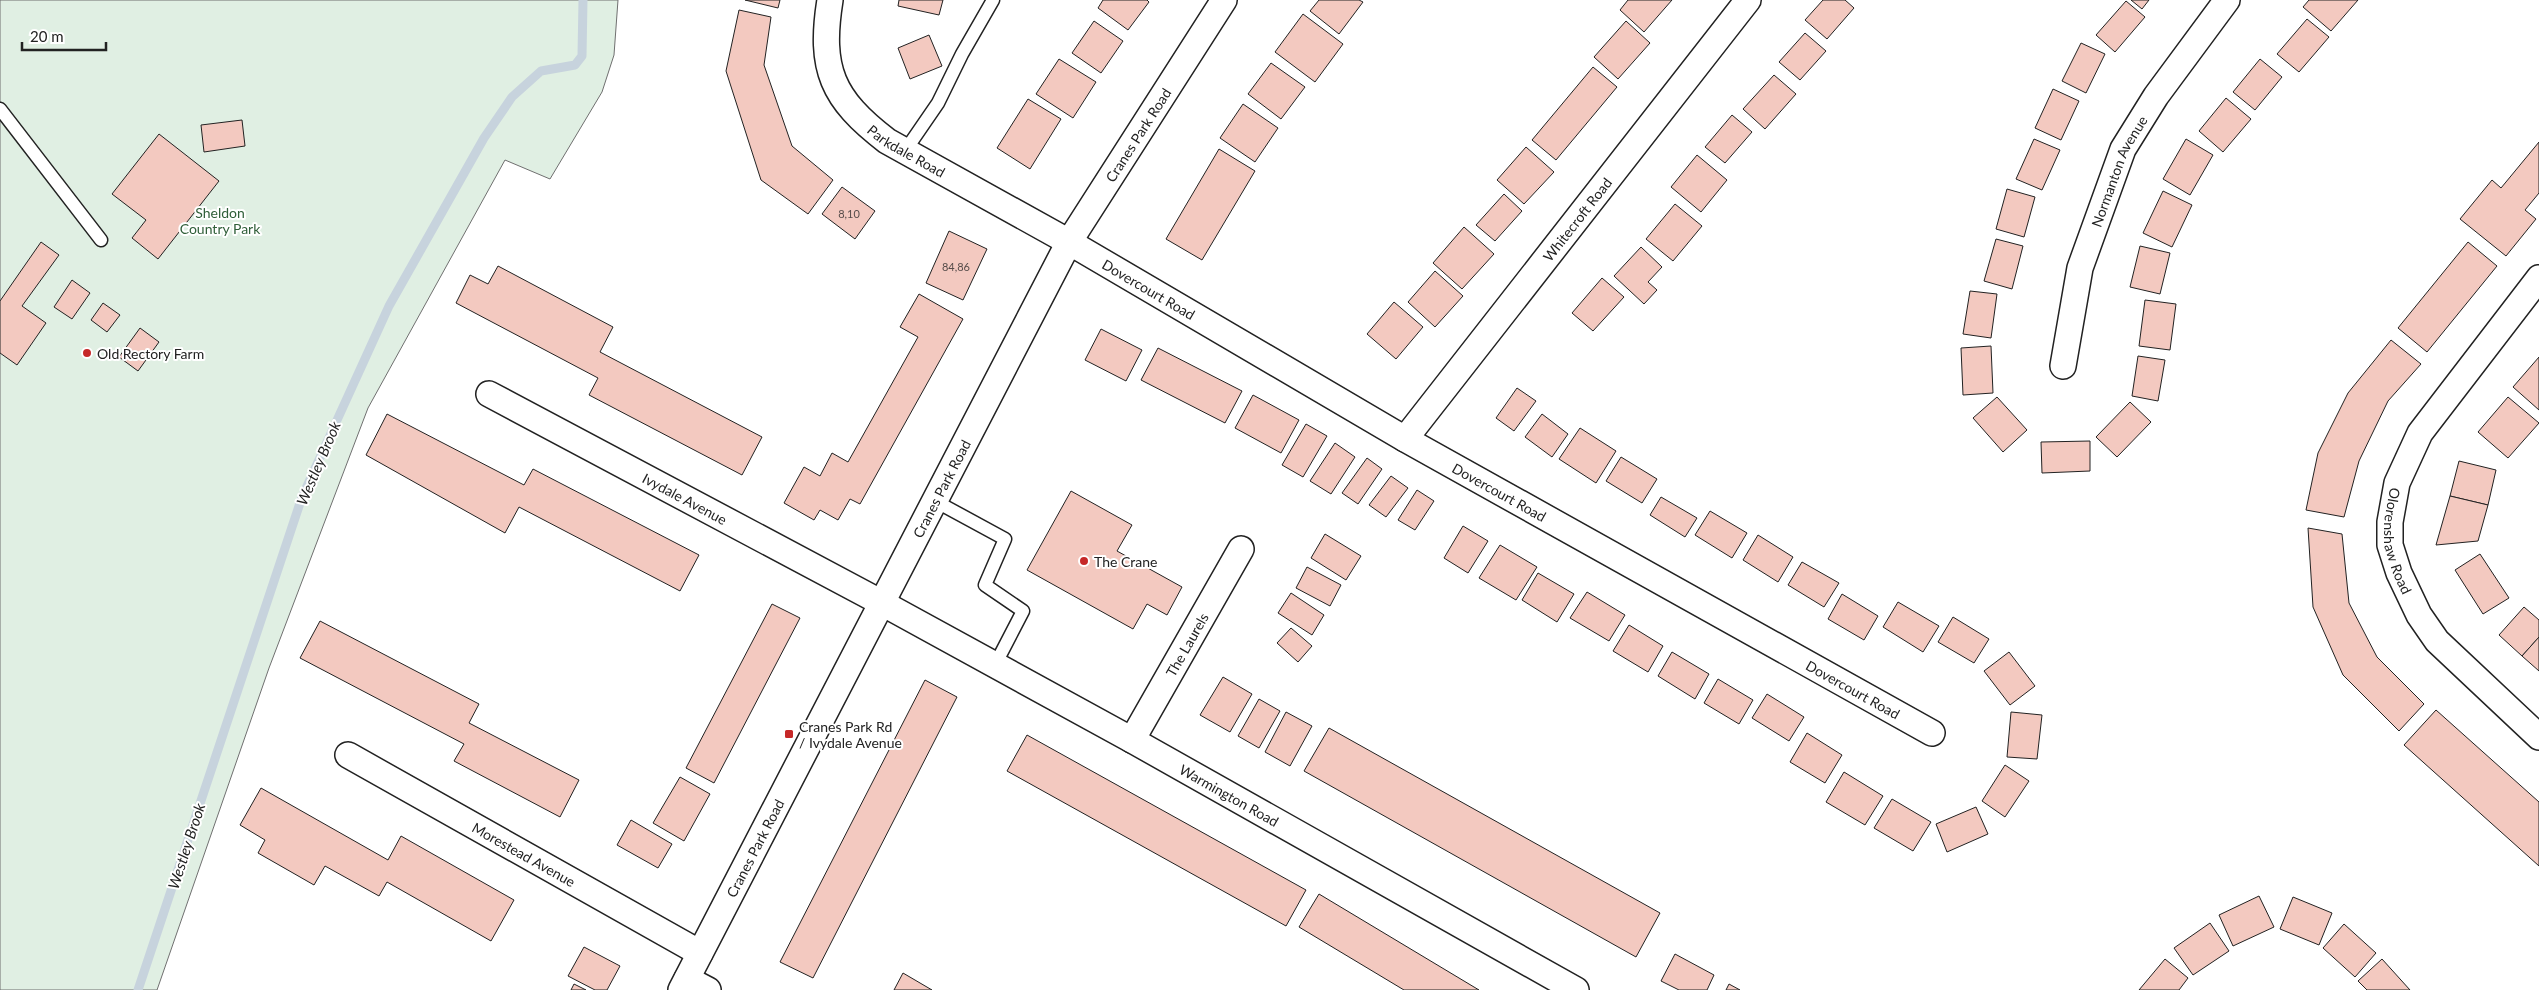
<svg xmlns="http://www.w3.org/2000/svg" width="2539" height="990" font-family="Lato,sans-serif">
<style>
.green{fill:#e0efe3;stroke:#6f6f6f}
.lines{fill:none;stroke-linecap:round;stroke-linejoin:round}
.stream{stroke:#c7d3dd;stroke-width:9}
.building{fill:#f3c9c0;stroke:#222}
.service-casing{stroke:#222;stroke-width:15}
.minor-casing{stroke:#222;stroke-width:28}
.service{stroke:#fff;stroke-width:12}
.minor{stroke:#fff;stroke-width:25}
.poi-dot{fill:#c62828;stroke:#fff;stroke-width:2}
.labels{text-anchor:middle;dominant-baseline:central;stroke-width:4;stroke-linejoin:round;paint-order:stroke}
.number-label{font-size:11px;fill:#564c4a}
.street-label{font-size:14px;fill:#222;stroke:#fff}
.park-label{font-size:14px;fill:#2f5e38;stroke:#fff}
.poi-label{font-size:14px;fill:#222;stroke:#fff;text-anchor:start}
.water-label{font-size:15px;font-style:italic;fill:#222;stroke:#fff}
</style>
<rect width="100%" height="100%" fill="#fff"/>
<polygon class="green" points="0,0 618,0 614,55 602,92 550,179 505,160 368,408 269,668 157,990 0,990"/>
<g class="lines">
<polyline class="stream" points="138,990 302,497 389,306 484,138 512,97 541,71 575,65 582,56 583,0"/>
</g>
<g class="building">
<polygon points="745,0 780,0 778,8"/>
<polygon points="899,0 943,0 939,15 898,6"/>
<polygon points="1103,0 1147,0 1149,2 1128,30 1098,8"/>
<polygon points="1319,0 1359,0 1363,2 1339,34 1310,11"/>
<polygon points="1628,0 1672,0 1644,32 1620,10"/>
<polygon points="1823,0 1845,0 1854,8 1827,39 1805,20"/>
<polygon points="2131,0 2149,0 2142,9"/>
<polygon points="2309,0 2358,0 2331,31 2303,7"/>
<polygon points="2126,1 2145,17 2115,52 2096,35"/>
<polygon points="739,10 771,17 764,65 792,146 833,180 808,214 761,180 726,71"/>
<polygon points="1303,14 1343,44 1315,82 1275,52"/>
<polygon points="2307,19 2329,37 2299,72 2277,54"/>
<polygon points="1094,21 1123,41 1101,73 1072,53"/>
<polygon points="1626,21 1650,43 1618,79 1594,57"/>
<polygon points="1805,33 1826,51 1800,80 1779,62"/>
<polygon points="929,35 942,66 910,79 898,48"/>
<polygon points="2081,43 2105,54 2086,93 2062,81"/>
<polygon points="1059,59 1096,82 1073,118 1036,94"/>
<polygon points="2260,59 2282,77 2255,110 2233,92"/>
<polygon points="1271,63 1305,87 1281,119 1248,94"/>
<polygon points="1593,67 1617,87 1556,160 1532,140"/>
<polygon points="1774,75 1796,94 1765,129 1743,109"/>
<polygon points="2053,89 2079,101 2061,140 2035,128"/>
<polygon points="2226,98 2251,119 2223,152 2199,131"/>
<polygon points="1028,99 1061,119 1030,169 997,148"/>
<polygon points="1243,104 1278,128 1255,162 1220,138"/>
<polygon points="1732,115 1752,132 1725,163 1705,147"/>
<polygon points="242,120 245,146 204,152 201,125"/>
<polygon points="159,134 219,181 158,259 132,238 146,220 112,194"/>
<polygon points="2034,139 2060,150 2042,190 2016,179"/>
<polygon points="2186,139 2213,155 2190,195 2163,179"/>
<polygon points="2539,142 2539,193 2525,210 2536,219 2506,256 2460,219 2492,180 2501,188"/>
<polygon points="1526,147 1554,172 1524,204 1497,180"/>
<polygon points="1219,149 1255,171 1202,260 1166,239"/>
<polygon points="1697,155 1727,180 1701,212 1671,187"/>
<polygon points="842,187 875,211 855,239 822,214"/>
<polygon points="2007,189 2035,197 2024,237 1996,229"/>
<polygon points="2163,191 2192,205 2172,247 2143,233"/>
<polygon points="1504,194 1522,211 1495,241 1476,225"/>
<polygon points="1675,204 1702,226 1673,261 1646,239"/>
<polygon points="1464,227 1494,254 1462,289 1433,263"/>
<polygon points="949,231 987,249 963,300 926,283"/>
<polygon points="1996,239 2023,246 2012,289 1984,281"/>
<polygon points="41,242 59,255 22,306 46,323 17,365 0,353 0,301"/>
<polygon points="2468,242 2497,266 2427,352 2398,328"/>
<polygon points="2140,246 2170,253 2160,294 2130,287"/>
<polygon points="1641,247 1662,267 1648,282 1657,290 1644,304 1614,276"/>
<polygon points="498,266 613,327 600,352 762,437 742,475 589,395 598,378 456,303 470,275 488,284"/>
<polygon points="1435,271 1463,296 1435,327 1408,302"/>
<polygon points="1602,278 1624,297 1593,331 1572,313"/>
<polygon points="72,280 90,293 72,319 54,307"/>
<polygon points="1970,291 1997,294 1991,338 1963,334"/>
<polygon points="919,294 963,319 860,504 850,499 838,520 820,510 814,520 784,503 804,467 820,476 832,453 848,462 918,337 900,327"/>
<polygon points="2145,300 2176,304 2170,350 2139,346"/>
<polygon points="1394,302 1423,327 1396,359 1367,334"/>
<polygon points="103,303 120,315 107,332 91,320"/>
<polygon points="140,328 159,342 138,371 119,357"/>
<polygon points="1101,329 1142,350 1126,381 1085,360"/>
<polygon points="2391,340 2421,364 2388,401 2359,461 2344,517 2306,510 2318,453 2348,393"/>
<polygon points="1991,346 1993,393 1963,395 1961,348"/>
<polygon points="1158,348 1242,391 1225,423 1141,380"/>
<polygon points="2138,356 2165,360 2158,401 2132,396"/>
<polygon points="2539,357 2539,410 2513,387"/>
<polygon points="1517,388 1536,401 1514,431 1496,418"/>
<polygon points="1253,395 1299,420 1281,453 1235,428"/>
<polygon points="1997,397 2027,430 2003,452 1973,418"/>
<polygon points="2508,397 2539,423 2508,458 2478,432"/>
<polygon points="2130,402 2151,422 2117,457 2096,437"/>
<polygon points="387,414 524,485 533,469 699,555 680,591 519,507 505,533 366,455"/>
<polygon points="1542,414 1568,434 1552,457 1525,437"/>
<polygon points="1306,424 1327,436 1303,477 1282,465"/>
<polygon points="1580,428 1616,451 1596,483 1559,459"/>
<polygon points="2090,441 2090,471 2042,473 2041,442"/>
<polygon points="1335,443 1355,457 1331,494 1310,481"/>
<polygon points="1621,457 1657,479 1642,503 1606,481"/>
<polygon points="1367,458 1382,469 1358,504 1342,493"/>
<polygon points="2459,461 2496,470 2488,505 2450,496"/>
<polygon points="1391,476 1408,488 1386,517 1369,505"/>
<polygon points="1417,490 1434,501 1415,530 1398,520"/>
<polygon points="1071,491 1132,525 1117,551 1182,587 1167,615 1147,604 1133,629 1027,570"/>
<polygon points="2450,496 2488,505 2478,541 2436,545"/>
<polygon points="1661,497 1697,518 1685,537 1650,515"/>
<polygon points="1710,511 1747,533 1732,558 1695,535"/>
<polygon points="1463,526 1488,541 1468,573 1444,558"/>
<polygon points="2308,528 2342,534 2349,603 2377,657 2424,704 2399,731 2343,675 2313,607"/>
<polygon points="1325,534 1361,556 1346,580 1311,558"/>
<polygon points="1758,535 1793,557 1778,582 1743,560"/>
<polygon points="1500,545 1537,567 1516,600 1479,578"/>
<polygon points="2480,554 2509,598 2483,614 2455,570"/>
<polygon points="1802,562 1839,583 1824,607 1788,585"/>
<polygon points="1307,567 1341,585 1330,606 1296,588"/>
<polygon points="1538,573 1574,594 1557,622 1522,600"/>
<polygon points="1587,592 1625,615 1609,641 1570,618"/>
<polygon points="1291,593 1324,615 1312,635 1278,613"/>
<polygon points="1842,594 1878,616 1864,640 1828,619"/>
<polygon points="1898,602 1939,626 1923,652 1883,627"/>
<polygon points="772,604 800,618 714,783 686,768"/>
<polygon points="2524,607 2539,620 2539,637 2522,656 2499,635"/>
<polygon points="1953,617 1989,639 1974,663 1938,642"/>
<polygon points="320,621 479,704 469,723 579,780 560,817 454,761 464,744 300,658"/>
<polygon points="1629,625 1663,646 1648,672 1613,651"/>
<polygon points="1291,628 1312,646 1298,662 1277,643"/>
<polygon points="2539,637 2539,671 2522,656"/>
<polygon points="1672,652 1709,674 1695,699 1658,676"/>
<polygon points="2009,652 2035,686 2010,705 1984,671"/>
<polygon points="1223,677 1252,694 1230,732 1200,715"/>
<polygon points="1718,679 1753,700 1739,724 1704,703"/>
<polygon points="925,680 957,697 813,978 780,962"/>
<polygon points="1767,694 1804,717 1789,741 1752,718"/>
<polygon points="1259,699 1280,711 1259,748 1238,736"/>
<polygon points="2436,710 2539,802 2539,866 2404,745"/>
<polygon points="1286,712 1312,726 1290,766 1265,752"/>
<polygon points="2011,712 2042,715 2037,759 2007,757"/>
<polygon points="1329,728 1660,913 1636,957 1304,771"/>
<polygon points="1807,733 1842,755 1825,783 1790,762"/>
<polygon points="1027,735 1306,890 1286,926 1007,771"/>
<polygon points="2005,765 2029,781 2005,817 1982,801"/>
<polygon points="1844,772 1883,796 1865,825 1826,802"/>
<polygon points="680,777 710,794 684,841 653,823"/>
<polygon points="261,788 388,860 401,836 514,900 491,941 387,882 379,896 325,866 314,885 258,853 265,840 240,825"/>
<polygon points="1892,799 1931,822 1913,851 1874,828"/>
<polygon points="1976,807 1988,834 1947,852 1936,824"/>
<polygon points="631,820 672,844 658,868 617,845"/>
<polygon points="1319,894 1479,990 1404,990 1299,927"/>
<polygon points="2259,896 2274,927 2233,946 2219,915"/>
<polygon points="2293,897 2332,913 2319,945 2280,929"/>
<polygon points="2210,923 2229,951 2193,975 2174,948"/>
<polygon points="2344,924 2376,953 2355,977 2323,948"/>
<polygon points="584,947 620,966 607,990 595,990 568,976"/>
<polygon points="1675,954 1714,975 1707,990 1679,990 1661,981"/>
<polygon points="2165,959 2188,978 2179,990 2139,990"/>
<polygon points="2382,959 2410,990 2367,990 2358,981"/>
<polygon points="903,973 932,990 894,990"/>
<polygon points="574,984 586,990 571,990"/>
<polygon points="1729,984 1740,990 1726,990"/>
</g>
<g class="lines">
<defs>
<g id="service">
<polyline points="0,109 101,240"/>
<polyline points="905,151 938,103 962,54 993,0"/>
<polyline points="935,501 1005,539 985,585 1023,611 995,665"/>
</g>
<g id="minor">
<path id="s1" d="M 830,0 C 819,69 832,99 887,141 L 1069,242 L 1405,439 L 1932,733"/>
<path id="s2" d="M 2539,278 L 2420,433 L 2397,483 L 2390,522 L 2390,545 L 2399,573 L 2419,615 L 2437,641 L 2539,737"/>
<path id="s3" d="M 2063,366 L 2080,268 L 2123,149 L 2156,96 L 2227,0"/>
<path id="s4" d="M 489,394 L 882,603 L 1132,740 L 1576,990"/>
<path id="s5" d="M 1405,439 L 1748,0"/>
<path id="s6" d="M 1132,740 L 1241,549"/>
<path id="s7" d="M 348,755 L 700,953"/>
<polyline points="687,979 708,990"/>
<path id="s8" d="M 681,990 L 1069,242 L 1224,0"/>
</g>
</defs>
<use href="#service" class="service-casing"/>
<use href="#minor" class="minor-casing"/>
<use href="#service" class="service"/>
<use href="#minor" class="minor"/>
</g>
<g class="poi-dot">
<circle cx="87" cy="353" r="5"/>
<circle cx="1084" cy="561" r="5"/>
<rect x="784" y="729" width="10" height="10" rx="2.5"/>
</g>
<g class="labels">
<g class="number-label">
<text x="849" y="213">8,10</text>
<text x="956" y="266">84,86</text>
</g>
<g class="street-label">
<text stroke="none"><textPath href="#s8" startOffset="970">Cranes Park Road</textPath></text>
<text stroke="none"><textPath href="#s1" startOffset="185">Parkdale Road</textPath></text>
<text stroke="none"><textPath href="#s3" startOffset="204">Normanton Avenue</textPath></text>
<text stroke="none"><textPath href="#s5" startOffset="279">Whitecroft Road</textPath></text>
<text stroke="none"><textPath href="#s1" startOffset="464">Dovercourt Road</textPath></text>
<text stroke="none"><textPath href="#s8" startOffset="565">Cranes Park Road</textPath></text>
<text stroke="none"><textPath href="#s1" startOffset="869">Dovercourt Road</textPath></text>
<text stroke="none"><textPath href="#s4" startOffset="222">Ivydale Avenue</textPath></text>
<text stroke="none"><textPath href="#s2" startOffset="310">Olorenshaw Road</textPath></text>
<text stroke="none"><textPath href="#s6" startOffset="110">The Laurels</textPath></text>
<text stroke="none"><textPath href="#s1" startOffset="1274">Dovercourt Road</textPath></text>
<text stroke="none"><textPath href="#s4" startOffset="842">Warmington Road</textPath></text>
<text stroke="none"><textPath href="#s8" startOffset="160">Cranes Park Road</textPath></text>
<text stroke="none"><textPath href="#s7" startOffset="202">Morestead Avenue</textPath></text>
</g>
<g class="park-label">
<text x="220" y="212">Sheldon<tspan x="220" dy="16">Country Park</tspan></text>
</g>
<g class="poi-label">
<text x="97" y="353">Old Rectory Farm</text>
<text x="1094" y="561">The Crane</text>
<text x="799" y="726">Cranes Park Rd<tspan x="799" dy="16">/ Ivydale Avenue</tspan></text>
</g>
<g class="water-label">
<text transform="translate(318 463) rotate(-67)">Westley Brook</text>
<text transform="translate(186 846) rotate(-72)">Westley Brook</text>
</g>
</g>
<path d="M22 42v8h84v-8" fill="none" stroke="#222222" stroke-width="2.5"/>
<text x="30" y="42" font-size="15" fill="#222222" stroke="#ffffff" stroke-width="4" paint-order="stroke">20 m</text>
</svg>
